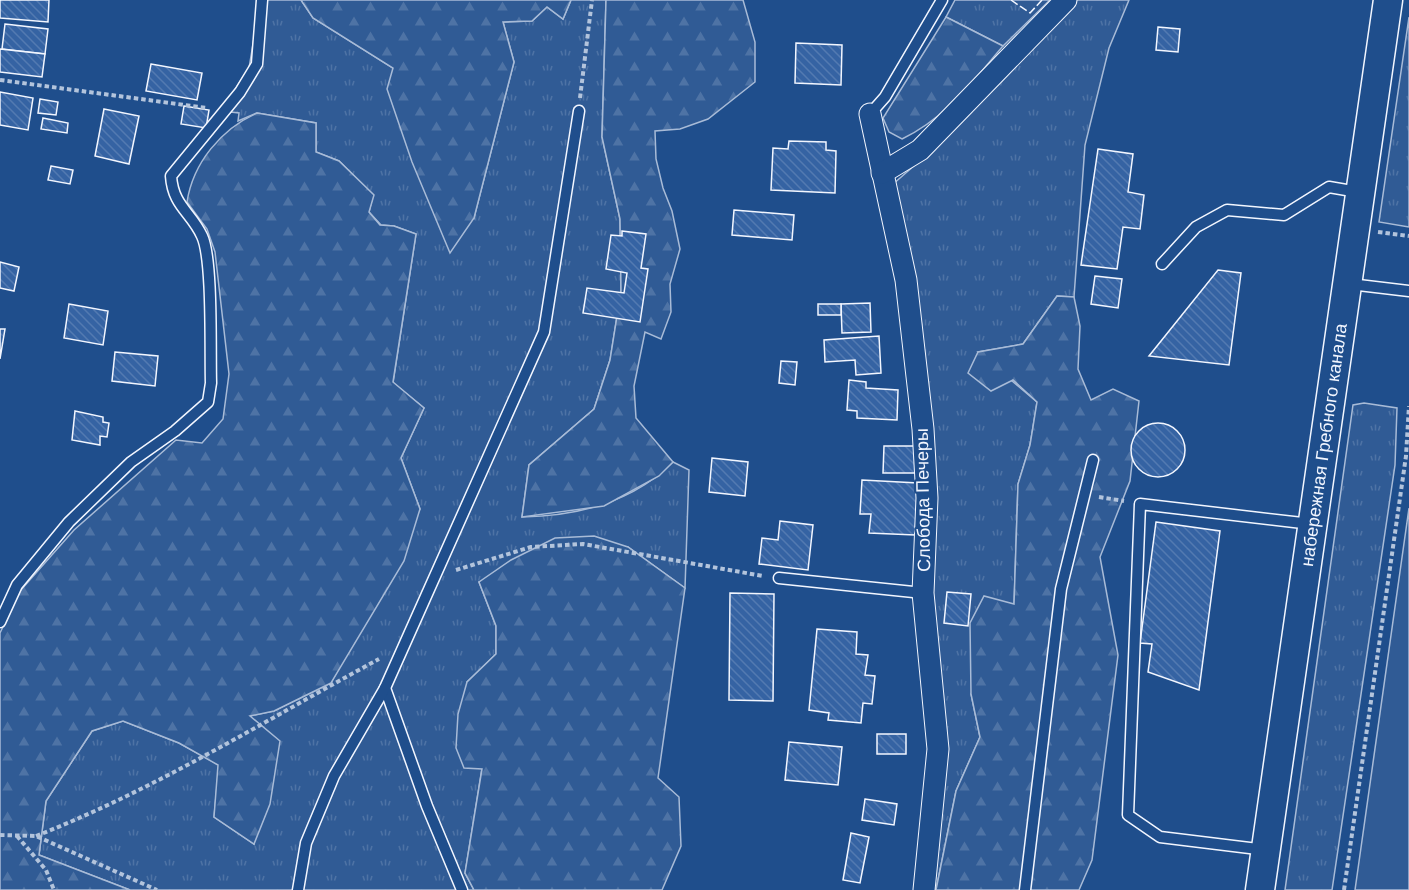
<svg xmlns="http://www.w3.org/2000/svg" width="1409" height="890" font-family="Arial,sans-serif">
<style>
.grass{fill:url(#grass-tufts);stroke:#a8bbd7;stroke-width:1.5}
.forest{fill:url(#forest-firs);stroke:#a8bbd7;stroke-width:1.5}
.pitch{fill:#305b95;stroke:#a8bbd7;stroke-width:1.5}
.building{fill:url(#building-back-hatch);stroke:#f2f6ff;stroke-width:1.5}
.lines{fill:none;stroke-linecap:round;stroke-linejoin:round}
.lane-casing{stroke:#f2f6ff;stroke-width:13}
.street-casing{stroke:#f2f6ff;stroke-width:23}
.secondary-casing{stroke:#f2f6ff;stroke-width:31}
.path{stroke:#b3c4dc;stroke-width:4;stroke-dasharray:4.5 3;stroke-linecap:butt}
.lane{stroke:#1f4e8c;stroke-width:10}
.street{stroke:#1f4e8c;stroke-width:21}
.secondary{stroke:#1f4e8c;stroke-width:28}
.fence{stroke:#f2f6ff;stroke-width:1.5;stroke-dasharray:8 3;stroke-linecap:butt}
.labels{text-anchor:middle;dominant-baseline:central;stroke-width:4.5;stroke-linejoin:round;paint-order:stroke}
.street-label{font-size:18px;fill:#f2f6ff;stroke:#1f4e8c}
</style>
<defs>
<pattern id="grass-tufts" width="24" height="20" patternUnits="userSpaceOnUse" patternTransform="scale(1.5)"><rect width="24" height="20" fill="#305b95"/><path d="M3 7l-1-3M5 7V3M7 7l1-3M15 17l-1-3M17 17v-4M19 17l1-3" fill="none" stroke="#4e73a5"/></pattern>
<pattern id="forest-firs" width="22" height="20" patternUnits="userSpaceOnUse" patternTransform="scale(1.5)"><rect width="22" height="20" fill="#305b95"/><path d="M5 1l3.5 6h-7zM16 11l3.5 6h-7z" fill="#4e73a5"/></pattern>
<pattern id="building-back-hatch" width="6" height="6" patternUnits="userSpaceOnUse" patternTransform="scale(1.5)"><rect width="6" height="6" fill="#3563a3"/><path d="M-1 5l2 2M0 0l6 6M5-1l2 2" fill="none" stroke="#537ab1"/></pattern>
</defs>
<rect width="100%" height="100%" fill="#1f4e8c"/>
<g class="grass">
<path d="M 257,0 L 301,0 L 313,18 L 393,68 L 474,218 L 514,62 L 503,22 L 532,21 L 547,7 L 563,19 L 571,0 L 606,0 L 602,137 L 620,219 L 621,291 L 610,360 L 594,409 L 529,465 L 522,517 C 578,516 633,502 673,462 L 689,470 L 685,588 L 628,547 L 479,582 L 496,626 L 496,654 L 467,682 L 482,768 L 465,873 L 474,890 L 130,890 L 39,855 L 46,801 L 92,731 L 123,721 L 179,743 L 219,765 L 214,817 L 254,844 L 249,716 L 274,711 L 331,683 L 420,509 L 401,458 L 424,408 L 393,383 L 416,234 L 394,226 L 381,225 L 369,212 L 373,195 L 339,161 L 316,152 L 316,123 L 257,113 L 238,121 L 239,113 L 221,111 L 249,68 L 255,32 Z"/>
<polygon points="955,0 1050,0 1003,46 946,17"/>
<polygon points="1075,0 1129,0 1109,48 1085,145 1074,297 1057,296 1023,344 978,352 1037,402 1030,445 1018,484 1014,605 971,694 980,737 956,791 936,890 929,890 944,751 892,185 923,158"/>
<polygon points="1409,17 1409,227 1379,222"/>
<polygon points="1364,403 1397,408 1395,465 1332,890 1285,890 1353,405"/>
</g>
<g class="forest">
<polygon points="301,0 571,0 563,19 547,7 532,21 503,22 514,62 474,218 450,253 412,162 387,89 393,68 313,18"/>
<polygon points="606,0 743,0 755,42 755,82 708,119 680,129 655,131 656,159 663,188 672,211 680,249 670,284 671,312 661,339 645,332 634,386 636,418 673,462 659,476 604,506 522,517 529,465 594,409 610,360 621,291 620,219 602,137"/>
<path d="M 946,17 L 1003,46 C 972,82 946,118 902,139 L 889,132 L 883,118 Z"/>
<path d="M 257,113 L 316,123 L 316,152 L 339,161 L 374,195 L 369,212 L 380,225 L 394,226 L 416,234 L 393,382 L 424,408 L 401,458 L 420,509 L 404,561 L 331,683 L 274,711 L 250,716 L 280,741 L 270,804 L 254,844 L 214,817 L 218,765 L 179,743 L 123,721 L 92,731 L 46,801 L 39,855 L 130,890 L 0,890 L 0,633 L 20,591 L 74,530 L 176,440 L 202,443 L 223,419 L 229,374 L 215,252 L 207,229 L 187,202 C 193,163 221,129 257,113 Z"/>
<polygon points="1057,296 1074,297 1080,326 1078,369 1091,400 1113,389 1139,401 1130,481 1100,557 1118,655 1092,860 1079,890 936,890 956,791 980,737 971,694 970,623 984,596 1014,604 1018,484 1030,445 1037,402 1013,380 991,391 968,373 978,352 1023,344"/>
<polygon points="594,536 628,547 685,588 658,778 679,797 681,846 662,890 474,890 465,873 482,769 464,768 456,748 458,714 467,682 496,654 496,626 479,582 511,560 555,538"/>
</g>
<polygon class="pitch" points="1409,508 1409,890 1355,890"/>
<g class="building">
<polygon points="0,0 49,0 48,22 0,18"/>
<polygon points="5,24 48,29 45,54 2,49"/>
<polygon points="1158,27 1180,29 1178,52 1156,50"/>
<polygon points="796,43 842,45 841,85 795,83"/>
<polygon points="0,49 45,54 42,77 0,72"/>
<polygon points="151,64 202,73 197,100 146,91"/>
<polygon points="0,92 33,98 28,130 0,125"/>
<polygon points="40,99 58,102 56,115 38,113"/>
<polygon points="184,106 209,110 206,128 181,124"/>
<polygon points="104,109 139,116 129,164 95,156"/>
<polygon points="43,118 68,123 67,133 41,129"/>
<polygon points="789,141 826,142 826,150 836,151 835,193 771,190 773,148 788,149"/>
<polygon points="1098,149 1133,154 1128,192 1144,195 1140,229 1123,227 1117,269 1081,265"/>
<polygon points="51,166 73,170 70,184 48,180"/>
<polygon points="734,210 794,215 792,240 732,235"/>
<polygon points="622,231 646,234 641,268 648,269 640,322 583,313 587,288 624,293 627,273 606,269 611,235 622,236"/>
<polygon points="0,262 19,267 14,291 0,288"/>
<polygon points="1218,270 1241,273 1229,365 1149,356"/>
<polygon points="1095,276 1122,279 1118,308 1091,304"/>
<polygon points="870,303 871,332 842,333 841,304"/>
<polygon points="69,304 108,311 103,345 64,338"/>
<rect x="818" y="304" width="23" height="11"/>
<polygon points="0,329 5,329 0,359"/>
<polygon points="879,336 881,373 856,375 855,360 825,362 824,340"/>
<polygon points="115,352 158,356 155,386 112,381"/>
<polygon points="781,361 797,362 795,385 779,383"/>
<polygon points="849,380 866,382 866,388 898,390 897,420 857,418 857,411 847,410"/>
<polygon points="75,411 103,417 103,422 109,423 107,437 100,436 100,445 72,440"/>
<circle cx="1158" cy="450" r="27"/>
<polygon points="884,446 915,446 915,473 883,473"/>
<polygon points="712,458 748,462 745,496 709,492"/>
<polygon points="862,480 918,483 915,535 869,533 871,514 860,514"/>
<polygon points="780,521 813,525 808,570 759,564 762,538 778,540"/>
<polygon points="1156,522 1220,531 1199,690 1148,672 1152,644 1140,643"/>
<polygon points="947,592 971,594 968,626 944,623"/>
<polygon points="730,593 774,594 773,701 729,700"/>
<polygon points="817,629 857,632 856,654 868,655 865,675 875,676 872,704 863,703 861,723 828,720 829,713 809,710"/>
<rect x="877" y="734" width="29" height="20"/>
<polygon points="789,742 842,747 838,785 785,780"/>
<polygon points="865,799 897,804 894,825 862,820"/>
<polygon points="851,833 869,837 860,883 843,880"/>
</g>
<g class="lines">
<defs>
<g id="lane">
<polyline points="870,114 885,97 942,0"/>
<polyline points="1162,264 1196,227 1227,210 1284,215 1329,187 1358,192"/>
<polyline points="1350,284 1409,291"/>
<polyline points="779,578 923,593"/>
<path d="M 0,622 L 17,585 L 69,522 L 131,462 L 175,431 L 208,402 L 211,383 C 210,353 213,259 202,236 C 191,212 173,206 171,176 L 240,92 L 257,64 L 262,0"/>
<polyline points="385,688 427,806 462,890"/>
<polyline points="1266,850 1160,837 1128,815 1140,504 1311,524"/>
<polyline points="298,890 306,843 334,776 385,688 544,332 579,111"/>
<polyline points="1025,890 1061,589 1093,460"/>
</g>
<g id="street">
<polyline points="870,114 906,280 923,429 927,498 923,593 938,749 924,890"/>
<polyline points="882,173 920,150 1066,0"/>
</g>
<polyline id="secondary" points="1260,890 1388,0"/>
</defs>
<use href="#lane" class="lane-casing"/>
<use href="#street" class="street-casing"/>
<use href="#secondary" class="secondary-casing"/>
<g class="path">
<polyline points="0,80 207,108"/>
<polyline points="580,98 592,0"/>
<polyline points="1378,232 1409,236"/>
<polyline points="1099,497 1124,501"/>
<polyline points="456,570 531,547 583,544 763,576"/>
<polyline points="0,835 36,836 157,890"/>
<polyline points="17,836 46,870 54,890"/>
<path d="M 36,836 C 156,789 266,720 379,659"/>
<polyline points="1344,890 1406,456 1409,406"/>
</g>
<use href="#lane" class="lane"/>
<use href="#street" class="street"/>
<use href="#secondary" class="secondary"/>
<polyline class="fence" points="1011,0 1030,13 1042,0"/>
</g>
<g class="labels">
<g class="street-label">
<text transform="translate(1324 445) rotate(-82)">набережная Гребного канала</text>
<text transform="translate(923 500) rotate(-91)">Слобода Печеры</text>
</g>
</g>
</svg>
